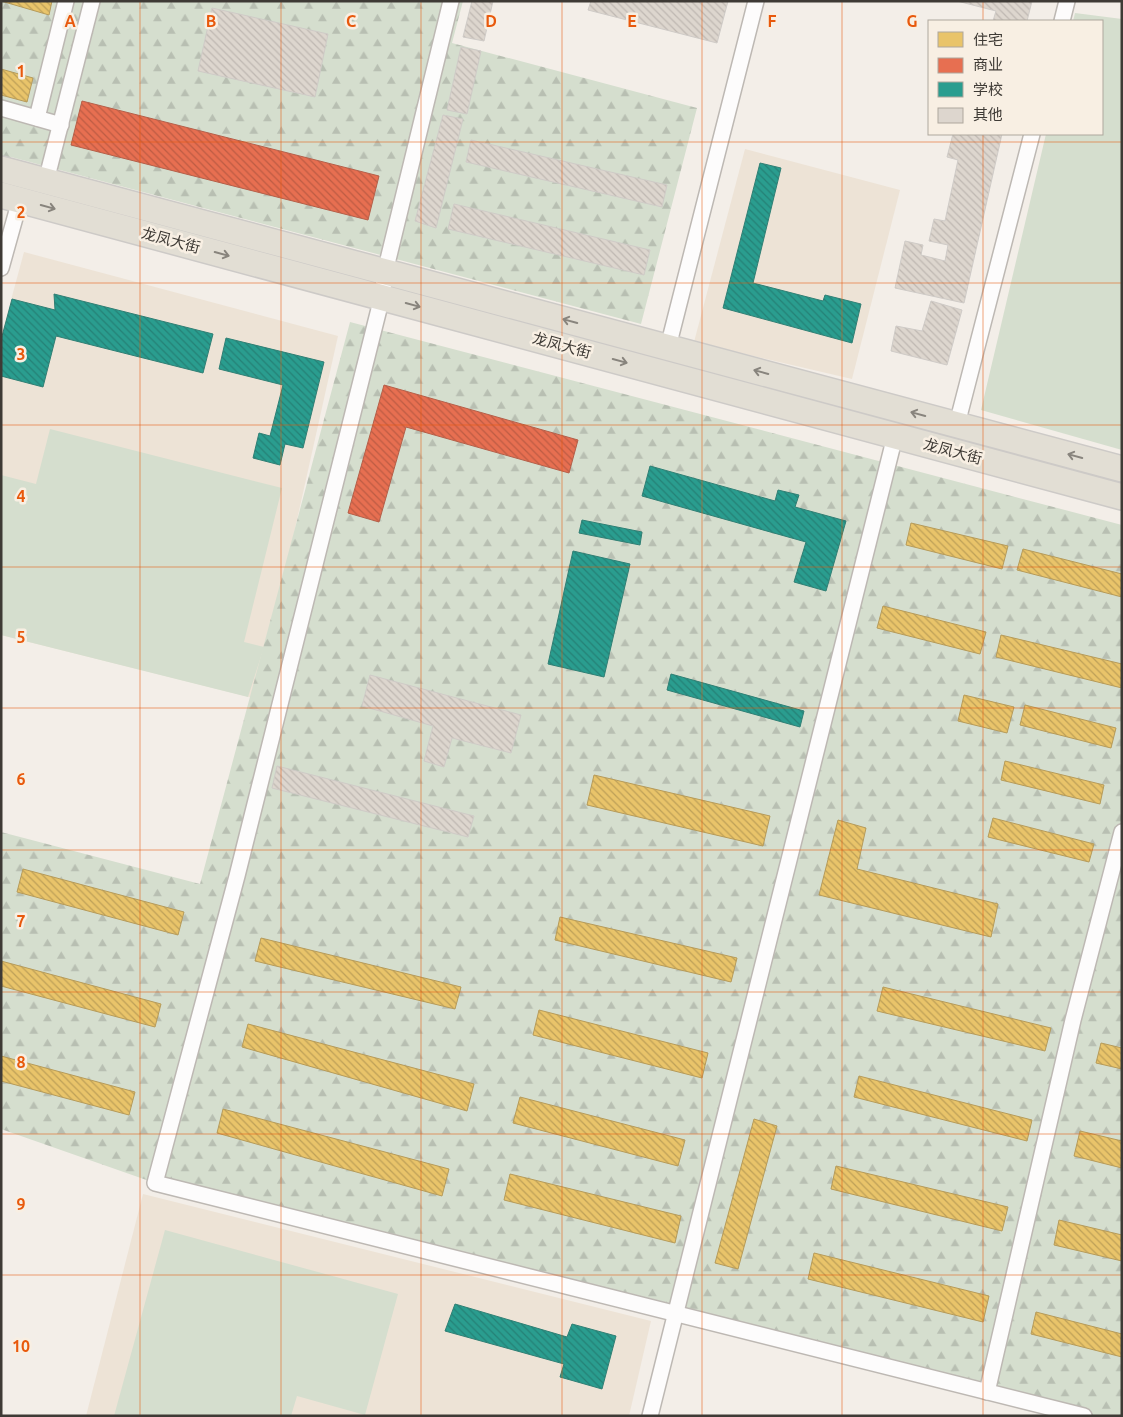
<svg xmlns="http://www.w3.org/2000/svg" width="1123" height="1417" font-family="Ubuntu,'Noto Sans SC',sans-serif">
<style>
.built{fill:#ede3d6}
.green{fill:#d5dece}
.forest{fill:url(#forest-firs)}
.homes{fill:url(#homes-back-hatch);stroke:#b69b5a}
.shops{fill:url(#shops-back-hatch);stroke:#b45f49}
.schools{fill:url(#schools-back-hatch);stroke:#307f74}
.building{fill:url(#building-back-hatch);stroke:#cfcbc7}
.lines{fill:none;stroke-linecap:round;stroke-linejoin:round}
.street-casing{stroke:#bdb8b3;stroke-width:18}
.primary-casing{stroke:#cdcac7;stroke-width:28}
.street{stroke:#fdfcfc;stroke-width:15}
.primary{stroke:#e2ded4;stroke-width:25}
.oneway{stroke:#88847d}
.grid{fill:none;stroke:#e8590c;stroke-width:1;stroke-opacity:0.55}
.labels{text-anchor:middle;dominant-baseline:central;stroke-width:5;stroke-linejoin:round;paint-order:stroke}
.street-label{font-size:15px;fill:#3e3a35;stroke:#f8efe3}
.grid-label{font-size:16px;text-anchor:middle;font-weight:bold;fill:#e8590c;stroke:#f8efe3;stroke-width:5;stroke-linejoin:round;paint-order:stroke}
</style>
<defs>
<pattern id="forest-firs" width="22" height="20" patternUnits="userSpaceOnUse" patternTransform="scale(1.25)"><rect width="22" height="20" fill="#d5dece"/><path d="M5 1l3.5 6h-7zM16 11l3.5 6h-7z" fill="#b8bfb2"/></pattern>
<pattern id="homes-back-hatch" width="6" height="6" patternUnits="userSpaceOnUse" patternTransform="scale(1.25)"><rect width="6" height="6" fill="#e9c46a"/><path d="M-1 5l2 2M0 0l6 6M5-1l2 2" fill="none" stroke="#bea058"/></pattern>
<pattern id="shops-back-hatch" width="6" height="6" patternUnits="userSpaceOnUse" patternTransform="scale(1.25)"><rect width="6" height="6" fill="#e76f51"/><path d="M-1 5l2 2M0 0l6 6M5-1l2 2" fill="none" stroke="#bd5c44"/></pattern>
<pattern id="schools-back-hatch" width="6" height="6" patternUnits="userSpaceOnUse" patternTransform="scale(1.25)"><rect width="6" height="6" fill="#2a9d8f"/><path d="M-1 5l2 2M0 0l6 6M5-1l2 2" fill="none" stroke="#258176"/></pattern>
<pattern id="building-back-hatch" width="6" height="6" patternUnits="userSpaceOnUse" patternTransform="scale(1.25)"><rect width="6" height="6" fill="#ddd6ce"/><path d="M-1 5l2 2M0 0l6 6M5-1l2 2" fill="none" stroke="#bfb8b2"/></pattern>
</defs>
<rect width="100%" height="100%" fill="#f3eee8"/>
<g class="built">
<polygon points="745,149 900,190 852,379 694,342"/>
<polygon points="24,252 338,336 257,699 1,635 1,337"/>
<polygon points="143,1194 651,1321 629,1416 86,1416"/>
</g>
<g class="green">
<polygon points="1075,13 1122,19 1122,450 981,410 1046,134 1102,134 1102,21 1073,21"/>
<polygon points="50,429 282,488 244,642 264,647 248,697 1,635 1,475 36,484"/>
<polygon points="165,1230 398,1294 365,1415 297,1396 291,1416 114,1416"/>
</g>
<g class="forest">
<polygon points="1,1 463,1 452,43 697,108 641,324 11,157 1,196"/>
<polygon points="350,322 1122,525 1122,1416 1085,1416 155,1183 1,1129 1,832 200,884"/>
</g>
<g class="homes">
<polygon points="1,1 52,1 49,15"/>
<polygon points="1,69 33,78 27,102 1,95"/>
<polygon points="911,523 1008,546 1002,569 906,545"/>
<polygon points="1023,549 1122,574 1122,597 1017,570"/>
<polygon points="883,606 986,632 980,654 877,628"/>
<polygon points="1001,635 1122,664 1122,688 996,657"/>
<polygon points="964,695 1014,707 1007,733 958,721"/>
<polygon points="1025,705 1116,728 1111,748 1020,725"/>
<polygon points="1005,761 1104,785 1100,804 1001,780"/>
<polygon points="594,775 770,816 763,846 587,805"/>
<polygon points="993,818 1094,844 1089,862 988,837"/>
<polygon points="838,820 866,828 857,869 998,904 991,937 819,895"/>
<polygon points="23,869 184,912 178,935 17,892"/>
<polygon points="560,917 737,958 731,982 555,940"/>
<polygon points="261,938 461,987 455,1009 255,961"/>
<polygon points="1,961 161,1004 155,1027 1,986"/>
<polygon points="883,987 1051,1028 1045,1051 877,1011"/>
<polygon points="539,1010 708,1053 702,1078 533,1035"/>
<polygon points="248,1024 474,1084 467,1111 242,1047"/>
<polygon points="1101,1043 1122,1048 1122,1069 1096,1063"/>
<polygon points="1,1056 135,1092 129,1115 1,1081"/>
<polygon points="859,1076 1032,1120 1027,1141 854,1097"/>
<polygon points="520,1097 685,1140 678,1166 513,1123"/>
<polygon points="223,1109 449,1169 442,1196 217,1133"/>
<polygon points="754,1119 777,1126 738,1269 715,1263"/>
<polygon points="1080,1131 1122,1141 1122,1168 1074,1156"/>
<polygon points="836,1166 1008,1207 1002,1231 831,1189"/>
<polygon points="510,1174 681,1216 675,1243 504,1200"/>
<polygon points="1059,1220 1122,1235 1122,1261 1054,1245"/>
<polygon points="814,1253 989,1296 983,1322 808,1279"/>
<polygon points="1036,1312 1122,1334 1122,1357 1031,1334"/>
</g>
<g class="shops">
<polygon points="82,101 379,176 368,220 71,145"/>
<polygon points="384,385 578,440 569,473 406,427 379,522 348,513"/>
</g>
<g class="schools">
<polygon points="760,163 781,168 753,283 823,301 825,295 861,304 852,343 723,308"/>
<polygon points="54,294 213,334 203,373 56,336 43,387 1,376 1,340 12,299 55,310"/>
<polygon points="226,338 324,362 303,448 285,444 280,465 253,458 259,433 270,436 283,385 219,369"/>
<polygon points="650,466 775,501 778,490 799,495 795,507 846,521 826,591 794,582 806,542 642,496"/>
<polygon points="582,520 642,532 640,545 579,533"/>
<polygon points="573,551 630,564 604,677 548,664"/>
<polygon points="671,674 804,711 800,727 667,690"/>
<polygon points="455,1304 567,1337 572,1324 616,1336 602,1389 560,1377 564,1364 445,1331"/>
</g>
<g class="building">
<polygon points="472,1 493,1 484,41 463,37"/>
<polygon points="591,1 728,1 717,43 588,10"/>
<polygon points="957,1 1032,1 1027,21 993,21 996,11"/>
<polygon points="212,8 328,34 315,97 198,71"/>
<polygon points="461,47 481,51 467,114 447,110"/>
<polygon points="443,115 463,119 436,228 415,221"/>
<polygon points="953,134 1002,134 964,303 895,288 905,241 923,245 921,255 945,261 948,245 929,241 934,219 945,221 958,160 947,157"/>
<polygon points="471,140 667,185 662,207 466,162"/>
<polygon points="454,204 650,250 644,275 448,229"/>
<polygon points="931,301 962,310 947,365 891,351 896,326 922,331"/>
<polygon points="370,675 521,715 511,753 452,738 444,767 424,761 433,726 362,706"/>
<polygon points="277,766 474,816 468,837 272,788"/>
</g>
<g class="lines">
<defs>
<g id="street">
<polyline points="451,1 385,272 382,297 237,876 155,1183 1084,1416"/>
<polyline points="1062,21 1067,1"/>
<polyline points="1,108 61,125"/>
<polyline points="37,118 66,1"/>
<polyline points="46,181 92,1"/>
<polyline points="1,268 20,200"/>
<polyline points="668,347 756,1"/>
<polyline points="957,424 1032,134"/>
<polyline points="987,1392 1073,1020 1122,832"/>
<polyline points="650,1416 895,436"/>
</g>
<g id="primary">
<polyline points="1,169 1122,469"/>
<polyline points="1,195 1122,497"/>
</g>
</defs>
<use href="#street" class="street-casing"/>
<use href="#primary" class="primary-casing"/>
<use href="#street" class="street"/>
<use href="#primary" class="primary"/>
</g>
<defs><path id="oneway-shaft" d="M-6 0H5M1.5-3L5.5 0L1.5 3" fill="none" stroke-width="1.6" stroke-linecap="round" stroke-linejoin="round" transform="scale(1.25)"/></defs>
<g class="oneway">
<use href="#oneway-shaft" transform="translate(48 207) rotate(15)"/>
<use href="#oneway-shaft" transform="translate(222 254) rotate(15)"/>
<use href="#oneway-shaft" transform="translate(413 305) rotate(15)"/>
<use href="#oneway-shaft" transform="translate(570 321) rotate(-165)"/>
<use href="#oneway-shaft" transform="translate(620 361) rotate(15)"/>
<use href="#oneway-shaft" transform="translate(761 372) rotate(-165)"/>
<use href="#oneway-shaft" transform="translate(918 414) rotate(-165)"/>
<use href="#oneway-shaft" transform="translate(1075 456) rotate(-165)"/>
</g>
<path class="grid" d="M 140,1 L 140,1416M 281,1 L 281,1416M 421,1 L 421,1416M 562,1 L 562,1416M 702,1 L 702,1416M 842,1 L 842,1416M 983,1 L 983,21M 983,134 L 983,1416M 1,142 L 1122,142M 1,283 L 1122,283M 1,425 L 1122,425M 1,567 L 1122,567M 1,708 L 1122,708M 1,850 L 1122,850M 1,992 L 1122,992M 1,1134 L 1122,1134M 1,1275 L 1122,1275"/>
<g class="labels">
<g class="street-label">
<text transform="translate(171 240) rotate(15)">龙凤大街</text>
<text transform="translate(562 345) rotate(15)">龙凤大街</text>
<text transform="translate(953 451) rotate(15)">龙凤大街</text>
</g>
</g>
<g class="grid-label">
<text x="70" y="27">A</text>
<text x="211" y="27">B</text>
<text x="351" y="27">C</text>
<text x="491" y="27">D</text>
<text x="632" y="27">E</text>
<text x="772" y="27">F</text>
<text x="912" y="27">G</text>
<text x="21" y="77">1</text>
<text x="21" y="218">2</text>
<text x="21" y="360">3</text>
<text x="21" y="502">4</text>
<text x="21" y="643">5</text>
<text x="21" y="785">6</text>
<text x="21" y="927">7</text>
<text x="21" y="1068">8</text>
<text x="21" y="1210">9</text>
<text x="21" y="1352">10</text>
</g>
<rect width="1123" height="1417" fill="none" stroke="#3e3a35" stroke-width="5"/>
<rect x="928" y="20" width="175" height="115" fill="#f8efe3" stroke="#aea79d"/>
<rect x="938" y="32" width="25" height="15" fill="#e9c46a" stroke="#aea79d"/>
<text x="973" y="45" font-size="15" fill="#3e3a35">住宅</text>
<rect x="938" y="58" width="25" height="15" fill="#e76f51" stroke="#aea79d"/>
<text x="973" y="70" font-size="15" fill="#3e3a35">商业</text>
<rect x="938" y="82" width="25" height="15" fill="#2a9d8f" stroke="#aea79d"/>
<text x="973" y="95" font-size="15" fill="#3e3a35">学校</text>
<rect x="938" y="108" width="25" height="15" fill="#ddd6ce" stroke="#aea79d"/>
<text x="973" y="120" font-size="15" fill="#3e3a35">其他</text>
</svg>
